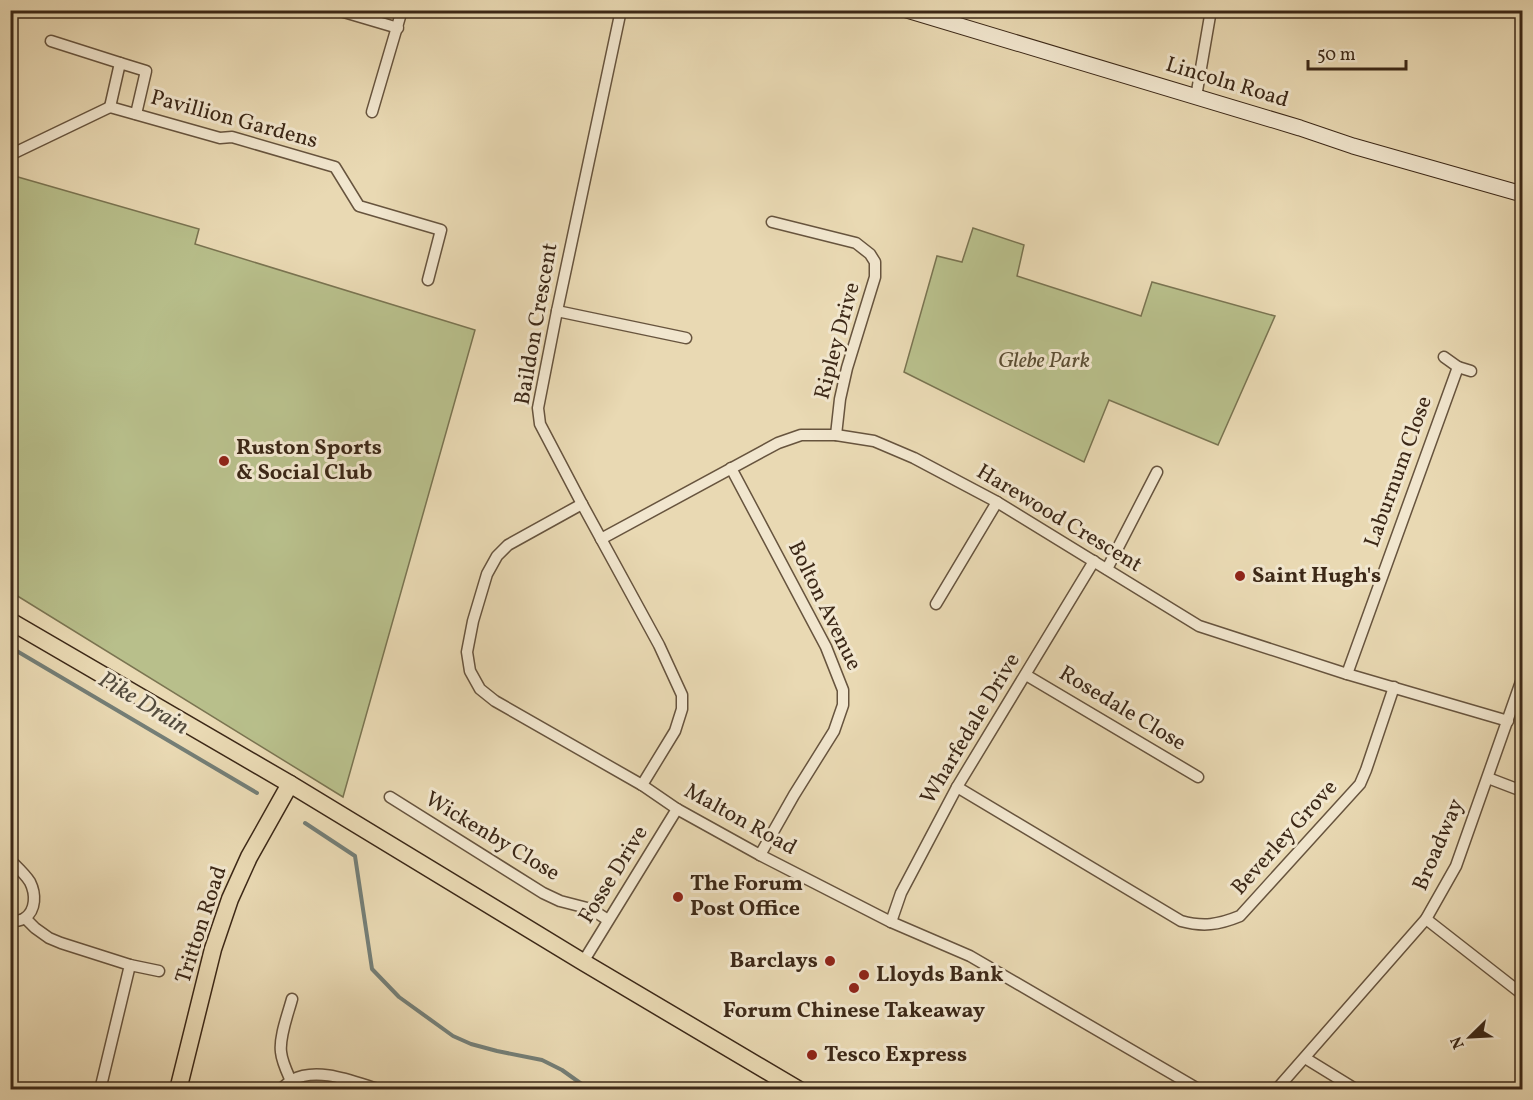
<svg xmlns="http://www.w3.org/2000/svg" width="1533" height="1100" font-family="Vollkorn,serif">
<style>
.green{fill:#b8bf8b;stroke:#7a7451;stroke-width:1.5}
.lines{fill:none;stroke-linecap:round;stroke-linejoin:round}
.stream{stroke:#747e76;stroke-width:4}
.street-casing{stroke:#67543e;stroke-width:13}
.secondary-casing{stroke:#3c2817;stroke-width:17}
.primary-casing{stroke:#3c2817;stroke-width:19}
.street{stroke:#f1e6ce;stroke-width:10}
.secondary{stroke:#f1e6ce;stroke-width:15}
.primary{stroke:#e9d9b3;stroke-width:16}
.poi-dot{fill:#8f2418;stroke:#f1e6ce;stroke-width:2}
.labels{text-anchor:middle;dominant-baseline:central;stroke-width:6;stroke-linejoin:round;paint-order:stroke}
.street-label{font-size:22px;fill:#3c2817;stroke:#f1e6ce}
.park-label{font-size:22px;font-style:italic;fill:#5b4e34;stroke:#f1e6ce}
.poi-label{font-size:22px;font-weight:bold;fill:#3c2817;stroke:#f1e6ce;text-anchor:start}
.water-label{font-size:24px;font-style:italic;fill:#544c3e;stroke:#f1e6ce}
</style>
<rect width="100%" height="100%" fill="#e9d9b3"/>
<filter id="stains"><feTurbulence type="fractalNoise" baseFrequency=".00333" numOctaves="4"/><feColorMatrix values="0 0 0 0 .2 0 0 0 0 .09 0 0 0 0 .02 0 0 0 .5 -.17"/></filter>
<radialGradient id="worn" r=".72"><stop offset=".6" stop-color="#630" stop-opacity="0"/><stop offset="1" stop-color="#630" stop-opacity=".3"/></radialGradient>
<g class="green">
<polygon points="11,175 199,229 195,244 475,330 343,797 11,592"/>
<polygon points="973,228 1024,245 1017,276 1141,316 1152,282 1275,316 1218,445 1109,400 1084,462 904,372 937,256 962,262"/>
</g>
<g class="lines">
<g class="stream">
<polyline points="10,647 257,793"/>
<polyline points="305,823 355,856 372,969 399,997 453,1036 471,1044 497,1051 542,1060 562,1070 590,1090"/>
</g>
<defs>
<g id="street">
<polyline points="337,10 398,28"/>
<polyline points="621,10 557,311 538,408 540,424 582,504 659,645 682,695 682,709 675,731 642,785"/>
<polyline points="51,41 120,63"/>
<polyline points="1196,97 1211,10"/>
<polyline points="110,107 120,63 146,71 136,114"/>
<polyline points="372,112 402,10"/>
<polyline points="10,155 110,107 220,138 232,137 335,167 359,206 441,230 428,280"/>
<polyline points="772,222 856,243 870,254 875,262 875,277 847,368 840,399 836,435"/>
<polyline points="557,311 686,338"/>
<polyline points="1458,367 1471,371"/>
<polyline points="731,468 826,647 843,690 843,705 834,731 794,795 760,855"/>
<polyline points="582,504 508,545 497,556 487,574 473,621 467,652 470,671 480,689 495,701 642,785 677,809 760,855 891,922 970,956 1200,1090"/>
<polyline points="601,539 778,443 801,435 836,435 874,441 914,458 997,502 1199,626 1347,674 1508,721"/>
<polyline points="1107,569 1157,472"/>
<polyline points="936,604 997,502"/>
<polyline points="1347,674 1458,367 1444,357"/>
<polyline points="1026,675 1198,777"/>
<polyline points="1488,778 1522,791"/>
<path d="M 957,787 L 1181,921 C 1203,927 1218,925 1240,916 L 1360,784 L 1366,770 L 1394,687"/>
<polyline points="390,797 543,893 560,901 591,909 608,920"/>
<path d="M 10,860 C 17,867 25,874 30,882 C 36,894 36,910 25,918 C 21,921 15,921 10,922"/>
<polyline points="25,918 35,928 49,938 61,943 130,965 100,1090"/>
<polyline points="1426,919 1522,994"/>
<polyline points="891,922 901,893 957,787 1094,561"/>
<polyline points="583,962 677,809"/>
<polyline points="130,965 159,971"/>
<polyline points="1305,1058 1357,1090"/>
<path d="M 291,1081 C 287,1072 282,1062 281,1052 C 279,1037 288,1014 292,999"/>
<path d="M 280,1090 C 284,1086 288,1083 292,1080 C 318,1066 354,1082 381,1090"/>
<polyline points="1276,1090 1426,919 1456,866 1522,679"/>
</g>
<polyline id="secondary" points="907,10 1300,128 1353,146 1522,194"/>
<g id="primary">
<polyline points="10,621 290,784 583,962 799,1090"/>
<polyline points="178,1090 213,949 230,899 249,857 290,784"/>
</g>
</defs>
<use href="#street" class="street-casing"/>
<use href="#secondary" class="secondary-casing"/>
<use href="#primary" class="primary-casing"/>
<use href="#street" class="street"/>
<use href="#secondary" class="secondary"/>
<use href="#primary" class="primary"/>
</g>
<g class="poi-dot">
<circle cx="224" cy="461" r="6"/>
<circle cx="1240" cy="576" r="6"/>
<circle cx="678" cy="897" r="6"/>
<circle cx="830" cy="961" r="6"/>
<circle cx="864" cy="975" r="6"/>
<circle cx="854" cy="988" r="6"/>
<circle cx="812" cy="1055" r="6"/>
</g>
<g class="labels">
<g class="street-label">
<text transform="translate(1227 83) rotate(17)">Lincoln Road</text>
<text transform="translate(234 120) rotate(15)">Pavillion Gardens</text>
<text transform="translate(537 324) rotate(-80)">Baildon Crescent</text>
<text transform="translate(838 341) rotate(-75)">Ripley Drive</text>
<text transform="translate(1399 472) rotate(-70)">Laburnum Close</text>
<text transform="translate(1059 519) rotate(31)">Harewood Crescent</text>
<text transform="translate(824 606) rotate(64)">Bolton Avenue</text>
<text transform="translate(1122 709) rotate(31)">Rosedale Close</text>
<text transform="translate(971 729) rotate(-59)">Wharfedale Drive</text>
<text transform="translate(740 820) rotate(29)">Malton Road</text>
<text transform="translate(492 837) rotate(31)">Wickenby Close</text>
<text transform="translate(1285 838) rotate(-48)">Beverley Grove</text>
<text transform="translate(1439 845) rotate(-67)">Broadway</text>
<text transform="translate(614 875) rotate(-58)">Fosse Drive</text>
<text transform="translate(202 925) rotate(-72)">Tritton Road</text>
</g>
<g class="park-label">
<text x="1044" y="361">Glebe Park</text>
</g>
<g class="poi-label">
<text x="236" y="448">Ruston Sports<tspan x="236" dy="25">&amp; Social Club</tspan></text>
<text x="1252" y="576">Saint Hugh's</text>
<text x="690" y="884">The Forum<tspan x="690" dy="25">Post Office</tspan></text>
<text x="818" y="961" text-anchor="end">Barclays</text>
<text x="876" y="975">Lloyds Bank</text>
<text x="854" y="1011" text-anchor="middle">Forum Chinese Takeaway</text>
<text x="824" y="1055">Tesco Express</text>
</g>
<g class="water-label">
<text transform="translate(143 704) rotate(31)">Pike Drain</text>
</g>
</g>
<rect width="1533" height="1100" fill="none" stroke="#e9d9b3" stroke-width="36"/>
<rect x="12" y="12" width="1509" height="1076" fill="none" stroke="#3c2817" stroke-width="3"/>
<rect x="18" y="18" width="1497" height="1064" fill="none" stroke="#3c2817" stroke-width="1.5"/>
<g transform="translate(1470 1037) rotate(246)" stroke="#f1e6ce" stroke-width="4.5" paint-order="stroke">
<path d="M0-4.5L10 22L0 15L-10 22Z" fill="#3c2817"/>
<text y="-9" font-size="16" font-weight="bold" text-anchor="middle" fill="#3c2817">N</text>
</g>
<path d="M1308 60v9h98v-9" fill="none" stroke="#3c2817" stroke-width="3"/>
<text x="1317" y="60" font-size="18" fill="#3c2817" stroke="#f1e6ce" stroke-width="4.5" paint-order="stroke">50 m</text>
<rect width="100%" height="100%" filter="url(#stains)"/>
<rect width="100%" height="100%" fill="url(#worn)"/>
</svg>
